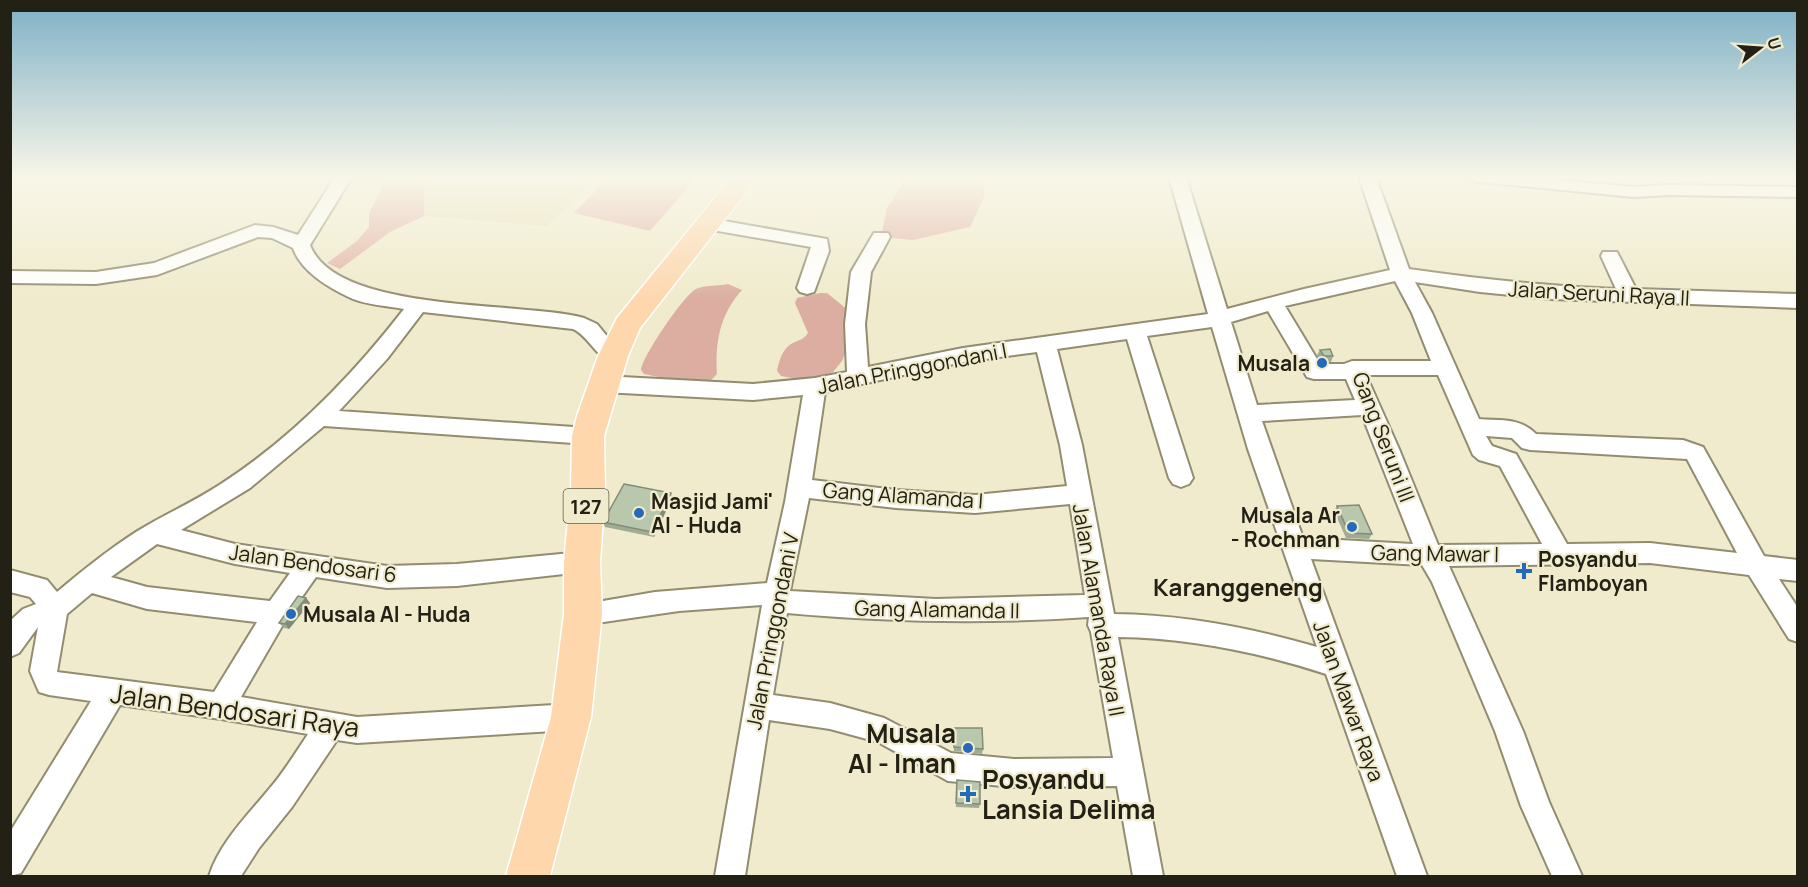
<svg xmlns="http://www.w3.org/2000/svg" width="1808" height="887" font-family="Manrope,sans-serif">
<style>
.built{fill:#e8e1ba}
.green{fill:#e3b6a9}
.forest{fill:#dbaea1}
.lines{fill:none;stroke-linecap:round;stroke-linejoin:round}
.minor-casing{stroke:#928c70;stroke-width:4}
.primary-casing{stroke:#fff;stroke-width:3}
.minor{fill:#fff;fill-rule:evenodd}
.primary{fill:#fed7ad;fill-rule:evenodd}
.wall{fill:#9fac94}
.shaded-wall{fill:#828c78}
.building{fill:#b9c8ac;stroke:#828c78;stroke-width:1.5}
.poi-dot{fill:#246abb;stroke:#f0ebcc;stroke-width:2}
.labels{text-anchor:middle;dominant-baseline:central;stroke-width:4.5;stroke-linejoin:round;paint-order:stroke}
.shield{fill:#f0ebcc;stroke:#605e4d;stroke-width:1.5}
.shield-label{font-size:20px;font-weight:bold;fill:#232116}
.street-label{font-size:21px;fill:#232116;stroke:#f0ebcc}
.poi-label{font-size:21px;font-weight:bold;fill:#232116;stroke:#f0ebcc;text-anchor:start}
.quarter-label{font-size:24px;font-weight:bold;fill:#232116;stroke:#f0ebcc}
.near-street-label{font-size:26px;fill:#232116;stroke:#f0ebcc}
.near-poi-label{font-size:26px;font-weight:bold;fill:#232116;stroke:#f0ebcc;text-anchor:end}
</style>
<rect width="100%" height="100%" fill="#f0ebcc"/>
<polygon class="built" points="435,177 598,177 547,226 424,216 424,184"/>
<g class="green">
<polygon points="353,177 435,177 424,185 424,216 390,232 340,269 327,263 357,241 369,227 369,213 385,183 351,182"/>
<polygon points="609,177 697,177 650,231 574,213"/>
<polygon points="900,177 984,177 984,197 970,227 913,240 881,237 887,208 901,187"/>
</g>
<g class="forest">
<path d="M 728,284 L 742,290 C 720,314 715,342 717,374 L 708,383 L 692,384 L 644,374 L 641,370 C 642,357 684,295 696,289 C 705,285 718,286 728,284 Z"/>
<path d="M 820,293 L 827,293 L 859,319 L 842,361 L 833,372 L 821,376 L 797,379 L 781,376 L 777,371 C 779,361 782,350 791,344 C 798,340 804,340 808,333 L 795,303 L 797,298 Z"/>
</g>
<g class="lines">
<defs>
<g id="minor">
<path d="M 335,177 L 352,177 L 310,245 C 336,314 522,301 584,318 L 597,324 L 623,356 L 620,361 C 600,367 591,337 573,329 L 423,312 L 387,359 L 339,411 L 588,428 L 596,430 L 599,436 L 596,442 L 588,444 L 324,426 L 250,488 L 181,530 L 235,544 L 387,566 L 457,564 L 582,552 L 591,555 L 594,562 L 591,569 L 582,572 L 457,586 L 387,588 L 316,577 L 285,621 L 241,697 L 357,717 L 571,704 L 581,708 L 585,717 L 581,726 L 571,730 L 357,743 L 337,740 L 292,807 L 259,848 L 241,876 L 209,876 C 220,842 248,815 270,788 C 284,772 296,752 308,734 L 221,719 L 120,705 L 21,873 L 10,876 L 10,832 L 91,701 L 49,695 L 39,692 L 30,671 L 38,627 L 19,653 L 10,657 L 10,621 L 23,609 L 36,604 L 30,597 L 10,592 L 10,570 L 47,580 L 57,592 C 82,571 108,550 136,532 C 165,514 196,501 224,482 C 294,436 353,375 404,309 C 388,306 368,305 353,299 C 331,289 301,272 293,248 L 272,238 L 258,237 L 157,275 L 96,284 L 10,283 L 10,271 L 96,272 L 154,263 L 255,225 L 273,227 L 298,235 ZM 157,544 L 235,564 L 290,573 L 270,601 L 147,587 L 111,577 ZM 92,593 L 147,609 L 257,622 L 214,692 L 57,672 L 67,614 Z"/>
<path d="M 1169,177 L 1186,177 L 1227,309 L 1304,289 L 1390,270 L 1359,177 L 1376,177 L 1409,269 C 1478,279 1546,286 1616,289 L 1601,256 L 1603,252 L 1617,252 L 1636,289 L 1798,294 L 1798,308 L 1552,299 L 1480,292 L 1415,282 L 1432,313 L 1479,419 C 1501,421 1519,417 1536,434 L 1683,440 L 1703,447 L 1764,556 L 1798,560 L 1798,581 L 1779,579 L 1798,608 L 1798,642 L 1789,639 L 1749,575 L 1650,563 L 1449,566 L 1523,731 L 1549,802 L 1582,876 L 1552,876 L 1521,806 L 1495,731 L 1432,582 L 1422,565 L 1311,559 L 1427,876 L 1397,876 L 1326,674 C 1258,652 1190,638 1118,637 L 1163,876 L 1133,876 L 1117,786 L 1014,787 L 948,781 L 878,742 L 830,729 L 769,720 L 745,876 L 715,876 L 762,605 L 679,611 L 583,625 L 574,622 L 570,614 L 574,606 L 655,592 L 767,583 L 785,502 L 803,395 L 753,400 L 603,392 L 595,389 L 592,384 L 595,379 L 603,376 L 753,384 L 815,378 L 847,372 L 845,324 L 851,272 L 874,233 L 888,233 L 890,237 L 871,272 L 865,324 L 868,367 L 963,348 L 1208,314 ZM 1395,281 L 1412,313 L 1431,361 L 1352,361 L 1344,364 L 1320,364 L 1285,306 ZM 1268,311 L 1307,377 L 1314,379 L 1346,379 L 1355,400 L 1257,405 L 1231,322 ZM 1212,327 L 1248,449 L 1317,647 C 1249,627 1184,615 1114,614 L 1082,445 L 1057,349 L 1127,339 L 1169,478 L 1173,484 L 1181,487 L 1189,484 L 1193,478 L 1147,336 ZM 1037,352 L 1060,445 L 1067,486 L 975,495 L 896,490 L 812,480 L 825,392 L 963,362 ZM 1366,375 L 1438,375 L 1473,455 L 1479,460 L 1500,466 L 1542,544 L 1438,545 L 1399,449 ZM 1362,415 L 1413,544 L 1303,538 L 1262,421 ZM 1486,436 L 1512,438 L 1522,448 L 1530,450 L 1687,459 L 1737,553 L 1650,543 L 1567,544 L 1516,454 L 1492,446 ZM 809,498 L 896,508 L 975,513 L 1070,504 L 1085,595 L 936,599 L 790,591 ZM 787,613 C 887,622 988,624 1089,617 L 1088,625 L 1091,632 L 1113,758 L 1014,759 L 951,753 L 884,718 L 830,703 L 773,695 Z"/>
<polygon points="1470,177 1528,177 1634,187 1669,185 1798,187 1798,197 1669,195 1634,197 1479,182 1473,181"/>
<polygon points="707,218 827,239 829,251 814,292 807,294 800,292 797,288 811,247 701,228 698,224 701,220"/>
</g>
<polygon id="primary" points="732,177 758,177 640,328 628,356 604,436 605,489 600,562 602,614 591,717 550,876 506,876 551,717 564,614 564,562 571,489 572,436 577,416 598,356 617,318"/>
</defs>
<use href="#minor" class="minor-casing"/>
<use href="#primary" class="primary-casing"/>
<use href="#minor" class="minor"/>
<use href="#primary" class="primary"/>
</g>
<g class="wall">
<polygon points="1320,350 1333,356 1331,362 1321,362 1317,355"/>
<polygon points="672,498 654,537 605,527 603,522"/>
<polygon points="1337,506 1372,534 1369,539 1346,538 1334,511"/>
<polygon points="306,598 310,603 289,629 284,628 279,623"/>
<polygon points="953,728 983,749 982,754 954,751"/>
<polygon points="957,780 980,804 979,808 956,807"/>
</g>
<g class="shaded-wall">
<polygon points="671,493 672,498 654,537 652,532"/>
<polygon points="306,598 310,603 289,629 285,624"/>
</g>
<g class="building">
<polygon points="1330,349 1333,356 1324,356 1320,350"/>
<polygon points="624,484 671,493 652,532 603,522"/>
<polygon points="1359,505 1372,534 1349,533 1337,506"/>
<polygon points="298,596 306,598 285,624 279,623"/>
<polygon points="953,728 982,728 983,749 954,747"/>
<polygon points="957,780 980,782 980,804 956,803"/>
</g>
<linearGradient id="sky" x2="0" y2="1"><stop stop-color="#7eb0c6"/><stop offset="0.59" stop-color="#f8f6e8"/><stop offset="1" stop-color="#f8f6e8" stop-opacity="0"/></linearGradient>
<rect width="1808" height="301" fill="url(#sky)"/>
<g class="poi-dot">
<circle cx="1322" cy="363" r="6"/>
<circle cx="639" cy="513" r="6"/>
<circle cx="1352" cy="527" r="6"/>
<path d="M1521 562h6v6h6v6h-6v6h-6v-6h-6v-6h6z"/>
<circle cx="291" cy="614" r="6"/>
<circle cx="968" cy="748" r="6"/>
<path d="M965 785h6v6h6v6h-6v6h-6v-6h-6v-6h6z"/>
</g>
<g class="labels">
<rect class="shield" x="563.5" y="489" width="45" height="34" rx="4.5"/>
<g class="shield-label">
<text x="586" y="506">127</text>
</g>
<g class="street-label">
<text transform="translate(1599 293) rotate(3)">Jalan Seruni Raya II</text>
<text transform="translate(912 368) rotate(-11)">Jalan Pringgondani I</text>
<text transform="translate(1384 437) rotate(69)">Gang Seruni III</text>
<text transform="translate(903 495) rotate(4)">Gang Alamanda I</text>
<text transform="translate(1435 553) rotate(1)">Gang Mawar I</text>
<text transform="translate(313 563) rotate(8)">Jalan Bendosari 6</text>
<text transform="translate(937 609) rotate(1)">Gang Alamanda II</text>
<text transform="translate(1099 610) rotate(80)">Jalan Alamanda Raya II</text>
<text transform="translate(772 631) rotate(-79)">Jalan Pringgondani V</text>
<text transform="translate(1349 701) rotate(70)">Jalan Mawar Raya</text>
</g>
<g class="poi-label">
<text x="1310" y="363" text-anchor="end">Musala</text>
<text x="651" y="501">Masjid Jami'<tspan x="651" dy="24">Al - Huda</tspan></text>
<text x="1340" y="515" text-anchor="end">Musala Ar<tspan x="1340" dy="24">- Rochman</tspan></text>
<text x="1538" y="559">Posyandu<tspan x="1538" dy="24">Flamboyan</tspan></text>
<text x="303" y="614">Musala Al - Huda</text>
</g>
<g class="quarter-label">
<text x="1238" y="586">Karanggeneng</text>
</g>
<g class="near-street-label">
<text transform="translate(235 710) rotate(8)">Jalan Bendosari Raya</text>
</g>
<g class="near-poi-label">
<text x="956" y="733">Musala<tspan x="956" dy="30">Al - Iman</tspan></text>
<text x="982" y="779" text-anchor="start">Posyandu<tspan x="982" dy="30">Lansia Delima</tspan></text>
</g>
</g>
<rect width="1808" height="887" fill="none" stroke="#232116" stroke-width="24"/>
<g transform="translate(1760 48) rotate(73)" stroke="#f0ebcc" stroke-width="4.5" paint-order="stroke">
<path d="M0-4.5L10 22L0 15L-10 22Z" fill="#232116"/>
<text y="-9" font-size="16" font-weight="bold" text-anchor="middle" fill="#232116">U</text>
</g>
</svg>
